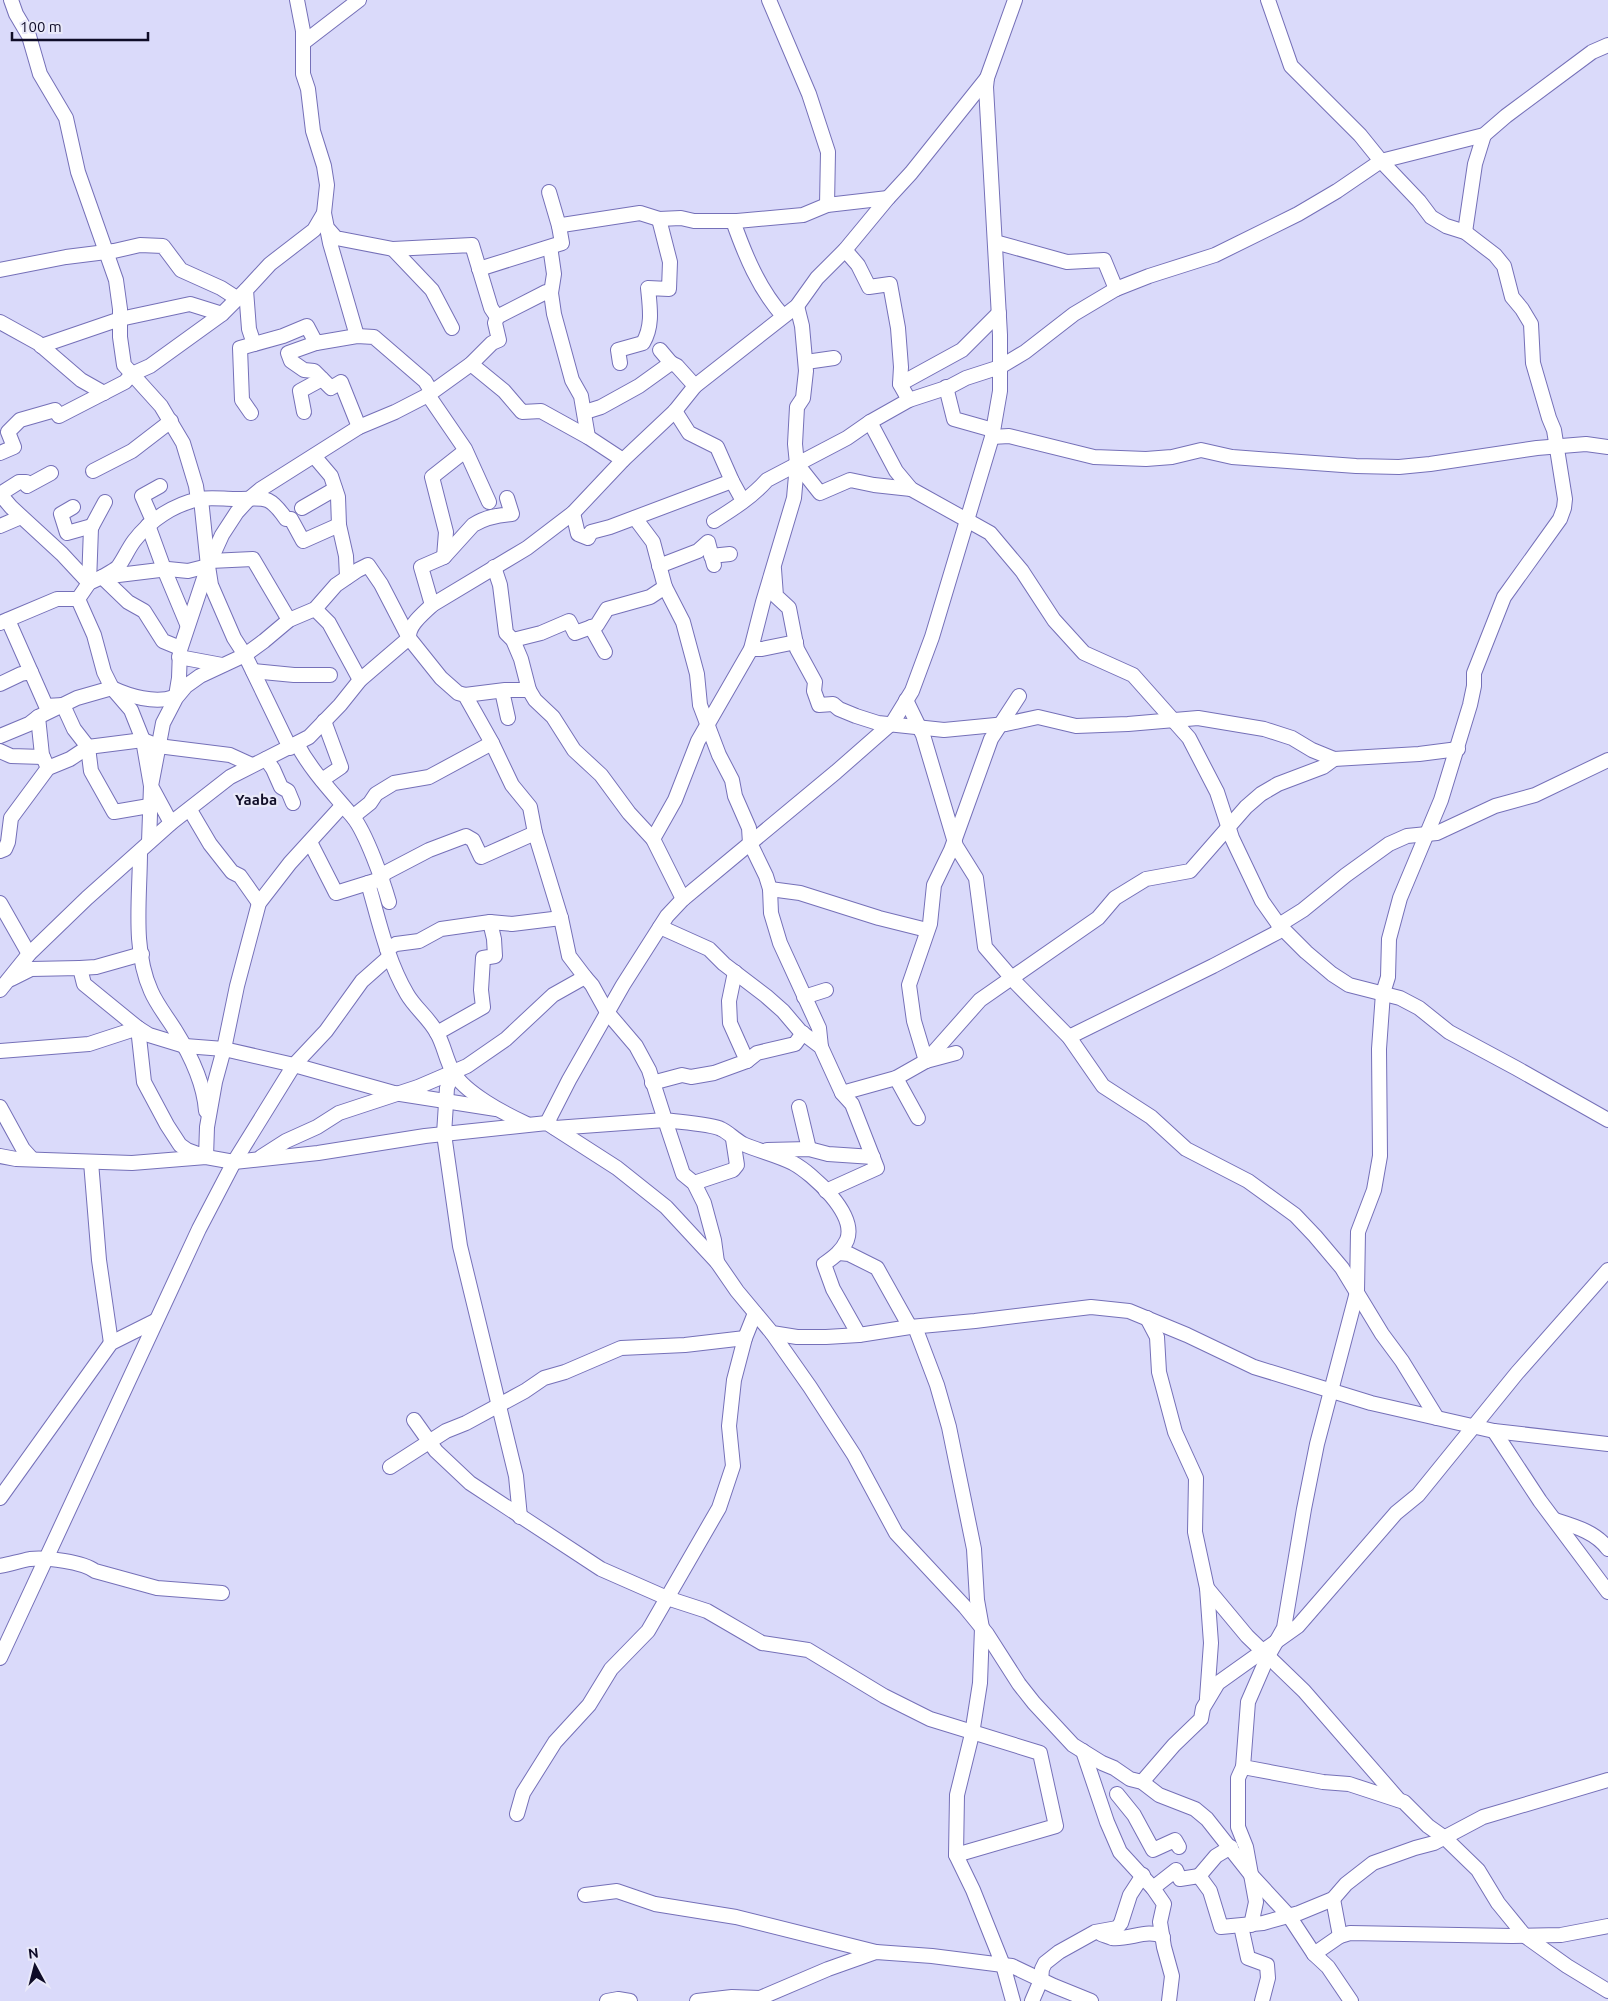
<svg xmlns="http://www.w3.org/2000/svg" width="1608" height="2001" font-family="Ubuntu,sans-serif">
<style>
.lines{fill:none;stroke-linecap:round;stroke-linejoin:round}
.minor-casing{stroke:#7570b8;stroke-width:16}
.minor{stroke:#fff;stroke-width:14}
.labels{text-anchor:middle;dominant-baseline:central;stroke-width:4.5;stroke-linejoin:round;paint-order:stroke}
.quarter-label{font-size:15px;font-weight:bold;fill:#0f0c27;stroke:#e9e9f9}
</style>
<rect width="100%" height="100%" fill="#dadafa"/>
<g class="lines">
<defs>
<g id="minor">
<polyline points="11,0 16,14 29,36 40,74 66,118 78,172 116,280 120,309 120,337 124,365 161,406 183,443 196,486 198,500"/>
<polyline points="297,0 303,31 303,74 308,89 313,131 324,166 327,185 324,213"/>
<polyline points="769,0 809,94 828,152 827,205"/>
<polyline points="1268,0 1291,66 1360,135 1381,161 1419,201 1431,217 1446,226 1465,232 1495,255 1504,266 1512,297 1522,309 1531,324 1533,363 1549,418 1554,430 1565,499 1564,508 1560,519 1504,597 1474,673 1474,686 1470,705 1441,800 1400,898 1389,939 1388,977 1383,993 1379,1049 1380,1156 1374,1190 1358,1232 1357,1292 1317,1444 1304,1509 1284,1628 1268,1656 1248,1702 1243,1767 1323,1782 1349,1784 1404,1802 1428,1826 1445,1838 1478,1870 1498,1903 1525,1936 1567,1966 1608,1991"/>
<polyline points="303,43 359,0"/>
<polyline points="549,192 559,226"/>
<path d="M 733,221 C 745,255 759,289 783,316"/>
<polyline points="1465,232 1475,164 1484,135"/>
<polyline points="995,242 1067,262 1104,260 1116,289"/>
<polyline points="549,248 551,253 554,274 551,293 554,314 572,380 581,396 588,437"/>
<polyline points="393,249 432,290 452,328"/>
<polyline points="845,250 858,265 869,287 890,284 898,328 901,367 900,384 909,400"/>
<polyline points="479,269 562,243 559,226 562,225 640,213 659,219 681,218 694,221 737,221 803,215 827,205 888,198"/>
<polyline points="0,270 66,257 114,251 140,245 163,246 181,270 221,288 238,299"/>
<polyline points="497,317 546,292 551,293"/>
<polyline points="0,322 38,343 81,380 104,393"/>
<polyline points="316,343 288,353 291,361 304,370 314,371 331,388 341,382 359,427"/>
<polyline points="254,344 249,329 246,290 270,264 314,230 324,213 330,243 357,336"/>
<polyline points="41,346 120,319 190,304 222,314"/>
<polyline points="660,350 671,363"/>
<polyline points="806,362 834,358"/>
<path d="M 620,363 L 618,350 L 643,343 C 653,326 650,308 648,288 L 669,289 L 670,262 L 659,219"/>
<polyline points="471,364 504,391 522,412 541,411 588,437 623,460"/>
<polyline points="900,384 962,350 999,313"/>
<polyline points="946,387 954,419 993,430"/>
<polyline points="428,395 465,449 489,502"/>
<polyline points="675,411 689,433 717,447 732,481 743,501"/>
<polyline points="304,412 300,391 322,379"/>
<polyline points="585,412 601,407 639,386 671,363 677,366 695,386"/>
<polyline points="251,413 242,400 240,348 283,336 307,326 316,343 357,336 374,337 425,381 431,391"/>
<polyline points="870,422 896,471 911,489 990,533 1022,571 1054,620 1084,653 1133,675 1189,738 1217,792 1232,838 1262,901 1279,925 1306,952 1332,974 1349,985 1400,998 1419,1008 1449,1032 1516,1068 1608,1120"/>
<polyline points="992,437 1009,436 1094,457 1146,459 1172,457 1201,450 1232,457 1356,466 1399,467 1430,464 1537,448 1586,444 1608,447"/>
<polyline points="0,453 14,447 8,432 20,420 55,410 59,416 125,382 132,374 150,366 222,314 246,290"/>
<polyline points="314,456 331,476 338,497 339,525 346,556 347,577"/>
<polyline points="797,464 820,493 850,480 874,485 911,489"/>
<polyline points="93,471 132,451 171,421"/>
<polyline points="51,473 27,486 26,482 19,482 0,494 11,507 62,554 89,583"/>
<polyline points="201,499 208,566 211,585 234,638 245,655 290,748"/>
<polyline points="73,507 61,514 67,533 92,526"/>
<polyline points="302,508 335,489"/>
<polyline points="573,513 578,534 588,538 591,532 610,527 732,481"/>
<polyline points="635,518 653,542 665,587 683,622 697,674 700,705 719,755 732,780 735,796 749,828 750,843 766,876 770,889 771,913 780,943 819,1028 821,1047"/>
<polyline points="153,521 142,496 160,486"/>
<path d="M 714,521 C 733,509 752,497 767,480 L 847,438 L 870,422 L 909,400 L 949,387 L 966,378 L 1000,367 L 1025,352 L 1074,314 L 1116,289 L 1149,276 L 1215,255 L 1298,214 L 1337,191 L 1381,161 L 1484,135 L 1506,116 L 1592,52 L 1608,45"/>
<polyline points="148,525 164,569 187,624"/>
<polyline points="0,526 21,517"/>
<polyline points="711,556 730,554"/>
<polyline points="444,557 446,532 432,477 465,451"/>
<polyline points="210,561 253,559 289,620"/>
<polyline points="659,566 698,551 708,542 714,565"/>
<polyline points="494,567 500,585 506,633 513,640 521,659 529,690"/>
<polyline points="774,569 776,596 789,608 797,649 815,682 814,691 819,705 833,704 839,709 856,716 878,723 944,730 1006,724 1038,717 1076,726 1128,724 1198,718 1264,729 1292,738 1312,750 1334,759 1419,754 1458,749"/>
<polyline points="89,583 91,528 105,502"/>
<path d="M 432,605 L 421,567 L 444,557 L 473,525 C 486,517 498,515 512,514 L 507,498"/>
<polyline points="315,609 329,623 360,680"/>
<polyline points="8,620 31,672"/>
<polyline points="0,623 57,599 78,599"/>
<polyline points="591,627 605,652"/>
<polyline points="513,640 541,633 569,621 575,633 597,625 607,609 650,597 665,587"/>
<path d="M 180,648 L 163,641 L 144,611 L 128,602 L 102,577 C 107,574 114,571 118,567 C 124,559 128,549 134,541 C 150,520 174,504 200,499 C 211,497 224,499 235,499 C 264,499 268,493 286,519 L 291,519 L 303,541 L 339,525"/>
<polyline points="751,649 762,649 796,642"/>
<polyline points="179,657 222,665"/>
<polyline points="253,671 294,675 330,675"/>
<polyline points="0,684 21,674 31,672 46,706 63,705 74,729 88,747 91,771 114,812 149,806"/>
<polyline points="502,691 508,718"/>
<polyline points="465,695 505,690 529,690 535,700 553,717 574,750 601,775 629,813 653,839 683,899"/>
<polyline points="176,696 179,678 180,650 208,566 222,535 237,512 249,499 261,489 359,427 395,412 428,395 471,364 492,343 499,340 495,323 497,317 491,308 472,245 393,249 336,238 329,230"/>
<polyline points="906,700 923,735 956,846 976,878 985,947 1016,983 1069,1037 1103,1086 1151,1117 1186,1149 1248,1181 1295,1215 1315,1236 1342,1268 1382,1334 1402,1361 1437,1418"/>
<polyline points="38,717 42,755 48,768"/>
<path d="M 0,736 L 29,724 L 38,717 L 77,698 L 112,688 C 129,696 155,704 174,697 L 176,695"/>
<path d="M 297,744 C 312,772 333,793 353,817 C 366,833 383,881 389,902"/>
<polyline points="0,751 11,756 43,757"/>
<polyline points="266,759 273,769 281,787 288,791 293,803"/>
<polyline points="322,780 341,767 324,721"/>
<polyline points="190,810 210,844 232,872 240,876 259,903"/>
<polyline points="354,818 355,815 370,803 376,794 394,783 429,777 492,743"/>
<path d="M 171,823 L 151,786 L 163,723 L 176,698 L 186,686 L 200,676 L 245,655 L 264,641 L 289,620 L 315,609 L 336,585 L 358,570 L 368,565 L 381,584 L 409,638 L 441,678 L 458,693 L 465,695 L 492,743 L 512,785 L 530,807 L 535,833 L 561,918 L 569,956 L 585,977 L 592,985 L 607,1012 L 636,1046 L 649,1070 L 665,1120 C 678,1122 712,1124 721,1129 C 728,1132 734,1139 743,1144 C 759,1151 777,1155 793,1163 C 813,1174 857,1214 847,1240 C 842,1251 834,1257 824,1264 L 833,1289 L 859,1335"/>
<polyline points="653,839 675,800 698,741 751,649 763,602 794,498 797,464 795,444 797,407 803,398 806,371 802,326 797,306"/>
<polyline points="149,842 151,786 143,740 131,710 112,688 104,672 94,635 78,599 89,583 102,577 168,569 188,571 208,566"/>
<polyline points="310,842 336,893 381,879 385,873 429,850 466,836 473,840 481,857 535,833"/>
<polyline points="0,851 5,849 8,842 11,818 48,768 70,759 88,747 143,740 158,746 230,755 252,765"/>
<path d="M 140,852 C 140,897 132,949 151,991 C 157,1005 167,1017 175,1030 C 190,1054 204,1082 206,1111"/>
<path d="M 368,883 C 379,921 387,960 407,994 C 415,1008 429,1018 437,1033 C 444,1045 446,1060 453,1072 C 465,1093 505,1114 527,1124"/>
<polyline points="770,889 800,893 879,918 927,930"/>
<polyline points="0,903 29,954"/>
<polyline points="660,927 709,949 724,964 766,996 783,1011 800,1031 821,1047 842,1093 852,1104 877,1168 826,1191"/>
<polyline points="387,949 396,944 419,941 441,929 490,922 512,924 561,918"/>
<polyline points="80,968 96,967 142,954"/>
<polyline points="11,979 31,969 80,968 84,984 138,1028 149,1035 185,1046 224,1049 294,1065 394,1093 496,1109"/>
<path d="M 0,990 L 29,954 L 87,898 L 171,823 L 230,777 L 309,737 L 340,705 L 360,680 L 409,638 C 408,625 423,614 432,605 L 527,548 L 573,513 L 623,460 L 675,411 L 695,386 L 797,306 L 817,278 L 845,250 L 888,198 L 911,173 L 987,78"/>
<polyline points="804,997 826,990"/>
<polyline points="138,1028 144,1082 167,1125 180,1145 187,1150 206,1157 207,1127 215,1082 224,1049 237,986 259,903 290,863 342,806"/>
<polyline points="437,1033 483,1007 481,990 483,958 495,956 494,939 490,922"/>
<polyline points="1069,1037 1213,966 1278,932 1279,925 1303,910 1346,875 1389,844 1407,836 1437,833 1495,806 1535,795 1608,760"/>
<polyline points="0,1051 89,1044 138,1028"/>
<polyline points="747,1061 757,1053 795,1044 803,1033"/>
<polyline points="926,1061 980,1000 1098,918 1115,898 1146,879 1190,871 1246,807 1261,794 1278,784 1323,767 1334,759"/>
<polyline points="926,1061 914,1021 909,985 930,924 934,885 951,850 991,739 1019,696"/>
<polyline points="453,1073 447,1088 444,1134 460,1246 516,1476 520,1517"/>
<polyline points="896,1078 918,1118"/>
<polyline points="652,1083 682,1075 691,1077 714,1073 747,1061 730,1023 729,1001 735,972"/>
<polyline points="842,1093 896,1078 926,1061 956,1053"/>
<polyline points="0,1107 23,1149 32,1159"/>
<polyline points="799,1107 809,1149"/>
<polyline points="547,1123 569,1080 623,985 667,916 683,899 836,772 893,722 912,691 932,637 992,437 1000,391 1000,335 986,87 987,78 1015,0"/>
<polyline points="555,1128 665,1120 683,1174 694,1183 704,1203 714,1240 717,1262"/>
<polyline points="767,1150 809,1149 828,1154 873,1157"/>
<polyline points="0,1156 16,1159 132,1163 206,1157 234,1162 318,1153 425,1136 547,1123 617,1168 666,1207 717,1262 737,1291 772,1333 797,1337 826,1337 859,1335 910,1327 975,1321 1091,1307 1129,1311 1187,1335 1254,1367 1371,1403 1494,1431 1608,1444"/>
<polyline points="261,1157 286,1141 317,1127 339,1113 418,1087 467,1066 506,1039 553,995 585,977"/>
<polyline points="91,1162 99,1260 111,1343"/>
<polyline points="694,1183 733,1170 737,1165 733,1139"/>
<polyline points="839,1253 849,1254 877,1268 910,1327"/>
<polyline points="1147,1318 1157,1337 1159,1372 1175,1432 1196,1478 1195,1532 1207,1588 1211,1643 1207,1698"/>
<polyline points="772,1333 810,1387 854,1455 896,1533 965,1607 987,1634 1019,1684 1034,1703 1073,1745 1102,1763 1114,1768 1130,1779 1142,1782 1159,1795 1195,1809 1207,1819 1252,1876 1289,1916 1314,1954 1328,1967 1351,2001"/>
<polyline points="414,1420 436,1451 470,1483 601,1569 667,1598 707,1611 762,1643 808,1650 884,1696 930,1719 1040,1753 1056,1826 956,1855"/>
<polyline points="1494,1431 1540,1501 1608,1592"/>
<polyline points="390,1467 446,1431 466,1423 525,1391 544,1378 565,1372 621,1348 685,1345 745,1338"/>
<polyline points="0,1498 111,1343 155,1321"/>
<path d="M 1555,1520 C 1574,1526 1596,1532 1608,1549"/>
<path d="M 0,1566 C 10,1564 20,1561 30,1559 C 46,1557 83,1562 95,1571 L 157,1588 L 222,1593"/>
<polyline points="1207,1588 1247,1636 1304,1691 1399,1800"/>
<polyline points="0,1658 199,1229 234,1162 294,1065 326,1031 362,981 388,958"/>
<polyline points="1083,1751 1107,1822 1120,1852 1153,1888 1164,1904 1160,1922 1164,1947 1172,1976 1169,2001"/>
<polyline points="1243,1767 1238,1778 1238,1827 1246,1847 1256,1902 1251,1925"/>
<polyline points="1142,1782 1174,1745 1201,1719 1203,1708 1218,1683 1298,1626 1396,1513 1418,1495 1517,1373 1608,1270"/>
<polyline points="1117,1794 1134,1815 1153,1850 1175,1840 1179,1847"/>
<polyline points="517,1814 523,1793 555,1742 589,1705 611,1669 648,1631 719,1508 733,1466 729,1426 734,1380 745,1338 755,1313"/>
<polyline points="1199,1876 1216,1856 1231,1847"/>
<polyline points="1153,1888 1176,1870 1180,1879 1199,1876 1210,1891 1221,1927 1263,1923 1299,1913 1333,1899 1346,1884 1373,1863 1415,1848 1434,1843 1483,1817 1608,1780"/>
<polyline points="585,1895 617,1891 655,1904 736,1917 876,1952"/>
<polyline points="1333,1899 1340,1936"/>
<polyline points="1241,1926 1248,1958 1267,1965 1268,1978 1262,2001"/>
<path d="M 1101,1934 C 1104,1935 1109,1937 1112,1938 C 1130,1940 1148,1928 1163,1937"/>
<polyline points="1314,1954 1340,1936 1350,1933 1512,1936 1561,1935 1608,1926"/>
<polyline points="607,2001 618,1999 630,2001"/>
<polyline points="697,2001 732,1997 760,1998 828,1969 876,1952 932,1956 1003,1965 973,1890 956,1855 957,1795 972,1734 980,1683 982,1628 977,1600 974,1549 949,1427 937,1385 915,1327"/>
<polyline points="1013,2001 1003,1965 1012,1966 1054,1986 1091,2001"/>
<polyline points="1032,2001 1041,1980 1042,1969 1045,1963 1059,1952 1095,1932 1117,1928 1121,1923 1130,1895 1143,1875"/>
</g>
</defs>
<use href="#minor" class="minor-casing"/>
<use href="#minor" class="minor"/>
</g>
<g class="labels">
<g class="quarter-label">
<text x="256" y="799">Yaaba</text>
</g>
</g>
<g transform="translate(35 1966) rotate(353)" stroke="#e9e9f9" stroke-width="4" paint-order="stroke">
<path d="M0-4L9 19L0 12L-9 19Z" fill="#0f0c27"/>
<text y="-8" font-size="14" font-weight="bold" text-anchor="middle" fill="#0f0c27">N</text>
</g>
<path d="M12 32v8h136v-8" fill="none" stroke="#0f0c27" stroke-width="2.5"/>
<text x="20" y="32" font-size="15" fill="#0f0c27" stroke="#e9e9f9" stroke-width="4" paint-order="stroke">100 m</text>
</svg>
